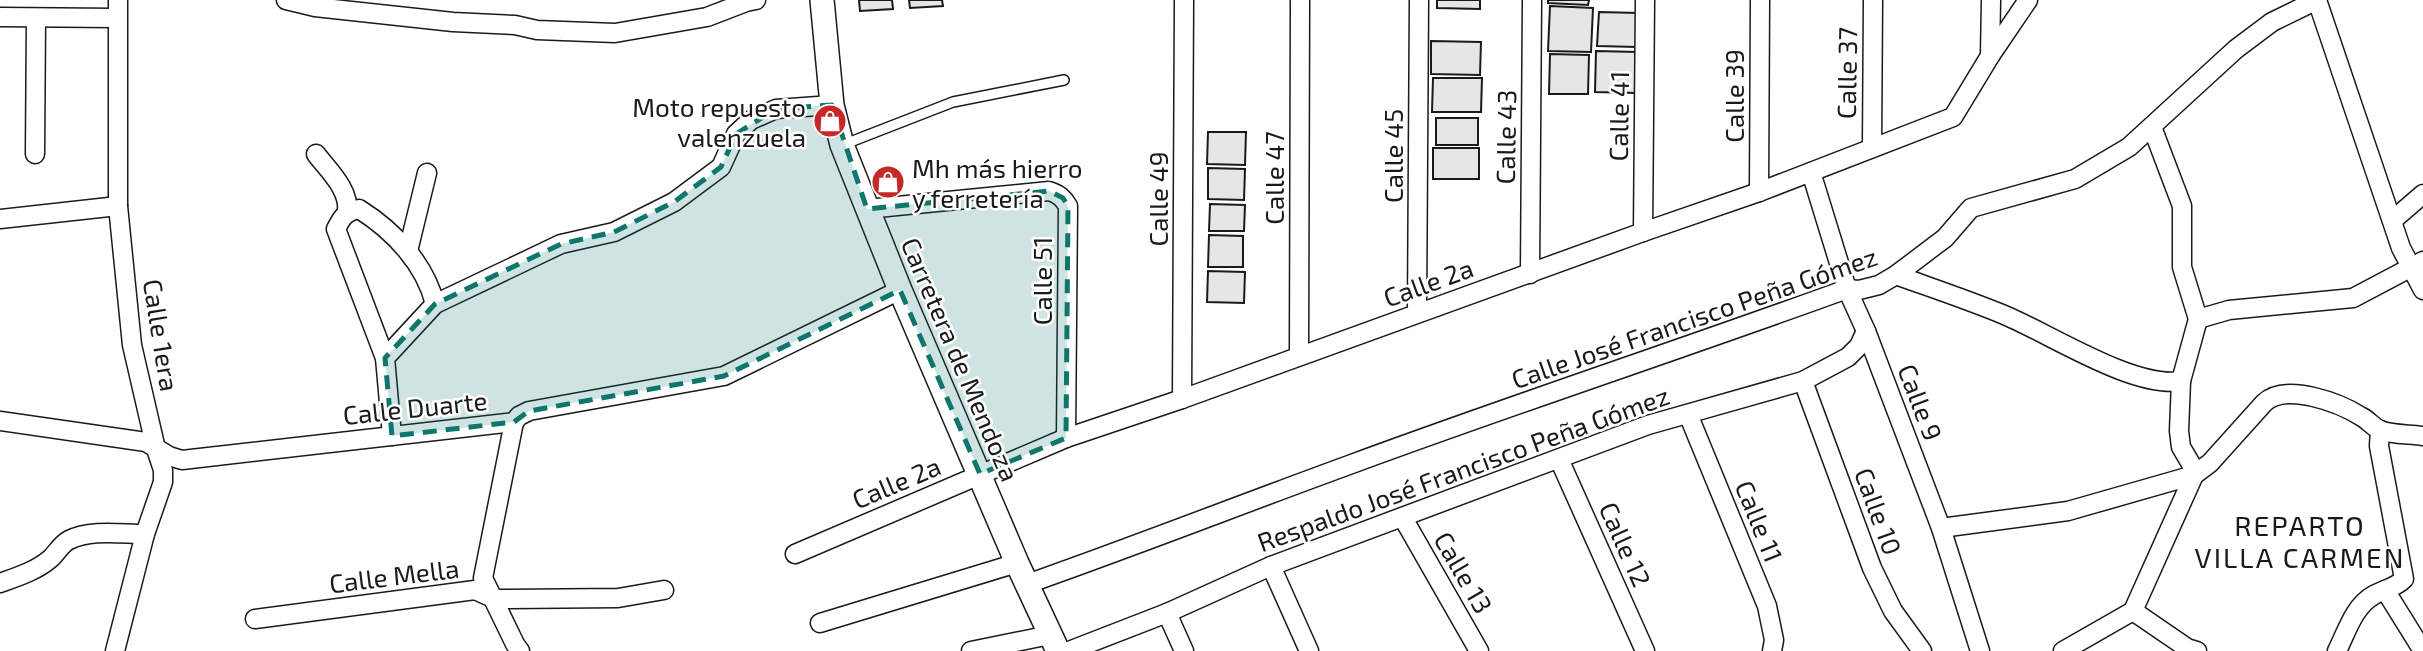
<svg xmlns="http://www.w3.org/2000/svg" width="2423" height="651" font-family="'Exo 2',sans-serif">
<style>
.building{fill:#e6e6e6;stroke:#1a1a1a;stroke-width:2}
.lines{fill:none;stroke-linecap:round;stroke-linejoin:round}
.service-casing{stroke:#1a1a1a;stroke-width:12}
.minor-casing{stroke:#1a1a1a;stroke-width:21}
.tertiary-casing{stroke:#1a1a1a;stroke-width:26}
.service{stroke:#fff;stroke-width:9}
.minor{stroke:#fff;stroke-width:18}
.tertiary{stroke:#fff;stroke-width:23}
.marked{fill:#0f766e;fill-opacity:0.2;stroke:#0f766e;stroke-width:5;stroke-dasharray:14 9;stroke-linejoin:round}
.labels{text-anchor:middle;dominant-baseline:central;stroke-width:5;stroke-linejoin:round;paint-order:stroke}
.street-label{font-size:26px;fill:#1a1a1a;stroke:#fff}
.poi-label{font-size:26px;fill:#1a1a1a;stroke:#fff;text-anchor:end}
.neighbourhood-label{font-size:28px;letter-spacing:2px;fill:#1a1a1a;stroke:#fff}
</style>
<rect width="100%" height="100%" fill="#fff"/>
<g class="building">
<polygon points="859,0 892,0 893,9 860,11"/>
<polygon points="909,0 942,0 943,6 910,8"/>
<polygon points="1437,0 1480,0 1480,9 1437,8"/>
<polygon points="1548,0 1589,0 1588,5 1548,3"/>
<polygon points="1550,6 1593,8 1591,52 1548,51"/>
<polygon points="1599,12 1638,13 1637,47 1597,46"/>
<polygon points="1431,41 1481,42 1480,75 1431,74"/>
<polygon points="1596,51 1638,52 1637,93 1595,92"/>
<polygon points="1550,54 1589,55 1588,94 1549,94"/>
<polygon points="1433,78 1482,78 1481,112 1432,112"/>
<rect x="1436" y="118" width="42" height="27"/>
<polygon points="1208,132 1246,132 1245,165 1207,164"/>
<rect x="1433" y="148" width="46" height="31"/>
<polygon points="1208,168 1245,169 1244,200 1208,199"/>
<polygon points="1210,204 1245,205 1244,231 1209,231"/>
<polygon points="1209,235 1243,236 1243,267 1208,267"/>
<polygon points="1208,271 1245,272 1244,303 1207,302"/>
</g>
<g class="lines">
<defs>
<polyline id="service" points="845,144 953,102 1064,80"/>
<g id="minor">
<polyline points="286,0 315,7 453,22 515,25 537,30 615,33 707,17 746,2 756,0"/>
<polyline points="2317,0 2401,248 2423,290"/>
<polyline points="0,17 117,18"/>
<polyline points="1990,56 1991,0"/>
<polyline points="1872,147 1873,0"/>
<polyline points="35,154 36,18"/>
<path d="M 316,154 C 329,171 350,190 347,212"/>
<polyline points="1811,172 1847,289 1866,331 1941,528 1980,651"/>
<polyline points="1759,192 1760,0"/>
<path d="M 867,209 L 1049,191 C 1059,194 1063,198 1068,206 L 1066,438"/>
<polyline points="0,219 118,206"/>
<polyline points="2393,220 2423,194"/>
<polyline points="1643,232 1645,0"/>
<polyline points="408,251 427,173"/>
<polyline points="1530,274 1532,0"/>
<path d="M 1896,275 C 1932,288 1968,300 2002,314 C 2049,333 2133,389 2181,381"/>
<polyline points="1417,313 1419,0"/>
<polyline points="2198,319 2229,310 2353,298 2423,261"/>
<polyline points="1299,356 1300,0"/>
<polyline points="385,358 435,304 561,244 614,232 674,202 721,167 736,134 751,120 776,109 832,105"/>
<polyline points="1803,381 1872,568 1893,611 1922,651"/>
<polyline points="1182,399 1184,0"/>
<polyline points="1688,414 1767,606 1774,640 1772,651"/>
<polyline points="0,421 146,442 169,456 182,460 514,422 519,416 529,411 724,376 900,290"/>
<polyline points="514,422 483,578 515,644 520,651"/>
<path d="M 392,436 L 385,358 L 336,229 C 342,217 345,212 359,209 C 394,231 425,264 435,304"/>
<polyline points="1559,459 1645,651"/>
<polyline points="1403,518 1479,651"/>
<path d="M 1941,528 L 2068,511 L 2194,475 L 2210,463 L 2264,403 C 2286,382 2340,403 2362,417 C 2368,420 2373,427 2380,430 C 2391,435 2410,434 2423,436"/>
<polyline points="795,554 1066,438 1182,399 1643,232 1759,192 1953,117 1990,56 2028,0"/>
<polyline points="1271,566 1309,651"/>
<path d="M 0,583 C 17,577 36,571 50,559 C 57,553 60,545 69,540 C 91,529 121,534 145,534"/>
<path d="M 1027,584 C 1135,546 1242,504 1349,465 C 1514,404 1682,349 1847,289 L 1859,290 L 1879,285 L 1896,275 L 1945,238 L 1971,208 L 2075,179 L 2129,147 L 2236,49 L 2272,22 L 2317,0"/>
<polyline points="2385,590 2423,651"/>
<polyline points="2133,611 2187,648 2197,651"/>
<polyline points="1167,613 1184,651"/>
<polyline points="255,619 475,590 495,599 618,598 664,590"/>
<polyline points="820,623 1017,563"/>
<polyline points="115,651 145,534 163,482 163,470 156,449 132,345 118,206 118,0"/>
<polyline points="971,651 1050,635"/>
<polyline points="1069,651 1167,613 1271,566 1648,425 1803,381 1848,357 1859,346 1866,331"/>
<polyline points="2063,651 2133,611 2194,475 2191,464 2181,447 2179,431 2181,381 2198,319 2182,267 2182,206 2152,127"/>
<path d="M 2337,651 C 2347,631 2354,606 2374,595 C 2385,589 2395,588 2404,579 L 2379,446 L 2380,430"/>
</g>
<polyline id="tertiary" points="822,0 832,105 842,145 900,290 1017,563 1058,651"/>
</defs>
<use href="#service" class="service-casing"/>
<use href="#minor" class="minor-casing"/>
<use href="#tertiary" class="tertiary-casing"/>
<use href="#service" class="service"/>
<use href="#minor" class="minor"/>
<use href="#tertiary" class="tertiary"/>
</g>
<path class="marked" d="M 832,105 L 867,209 L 1049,191 L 1063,198 L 1068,206 L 1066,438 L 980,474 L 900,290 L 724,376 L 529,411 L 514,422 L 392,436 L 385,358 L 435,304 L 561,244 L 614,232 L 674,202 L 721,167 L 736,134 L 776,109 Z"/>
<defs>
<symbol id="shop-disc" viewBox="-11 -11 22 22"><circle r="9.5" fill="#c62828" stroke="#fff"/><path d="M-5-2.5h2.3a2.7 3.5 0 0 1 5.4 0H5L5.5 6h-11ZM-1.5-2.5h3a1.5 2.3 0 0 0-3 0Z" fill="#fff"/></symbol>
</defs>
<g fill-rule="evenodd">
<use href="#shop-disc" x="811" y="102" width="38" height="38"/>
<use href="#shop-disc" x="869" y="163" width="38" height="38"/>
</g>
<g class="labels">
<g class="street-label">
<text transform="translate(1846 73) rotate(-89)">Calle 37</text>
<text transform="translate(1733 96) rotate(-90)">Calle 39</text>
<text transform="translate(1618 116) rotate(-89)">Calle 41</text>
<text transform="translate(1505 137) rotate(-89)">Calle 43</text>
<text transform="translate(1392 156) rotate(-90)">Calle 45</text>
<text transform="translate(1273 178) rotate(-90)">Calle 47</text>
<text transform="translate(1157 199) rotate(-90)">Calle 49</text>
<text transform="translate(1041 281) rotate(-90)">Calle 51</text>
<text transform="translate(1428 282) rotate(-20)">Calle 2a</text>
<text transform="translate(1694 317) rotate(-19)">Calle José Francisco Peña Gómez</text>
<text transform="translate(162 335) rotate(81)">Calle 1era</text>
<text transform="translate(961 359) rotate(67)">Carretera de Mendoza</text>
<text transform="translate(1921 402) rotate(69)">Calle 9</text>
<text transform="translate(415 407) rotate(-6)">Calle Duarte</text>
<text transform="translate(1463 468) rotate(-20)">Respaldo José Francisco Peña Gómez</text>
<text transform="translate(896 482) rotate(-23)">Calle 2a</text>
<text transform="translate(1879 511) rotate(70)">Calle 10</text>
<text transform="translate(1760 521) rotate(68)">Calle 11</text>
<text transform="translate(1626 544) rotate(66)">Calle 12</text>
<text transform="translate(1464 572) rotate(60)">Calle 13</text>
<text transform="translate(394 575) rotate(-7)">Calle Mella</text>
</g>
<g class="poi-label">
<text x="806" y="106">Moto repuesto<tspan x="806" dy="30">valenzuela</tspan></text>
<text x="912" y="167" text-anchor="start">Mh más hierro<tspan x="912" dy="30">y ferretería</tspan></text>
</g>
<g class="neighbourhood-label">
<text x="2300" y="525">REPARTO<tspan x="2300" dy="32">VILLA CARMEN</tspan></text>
</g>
</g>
</svg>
